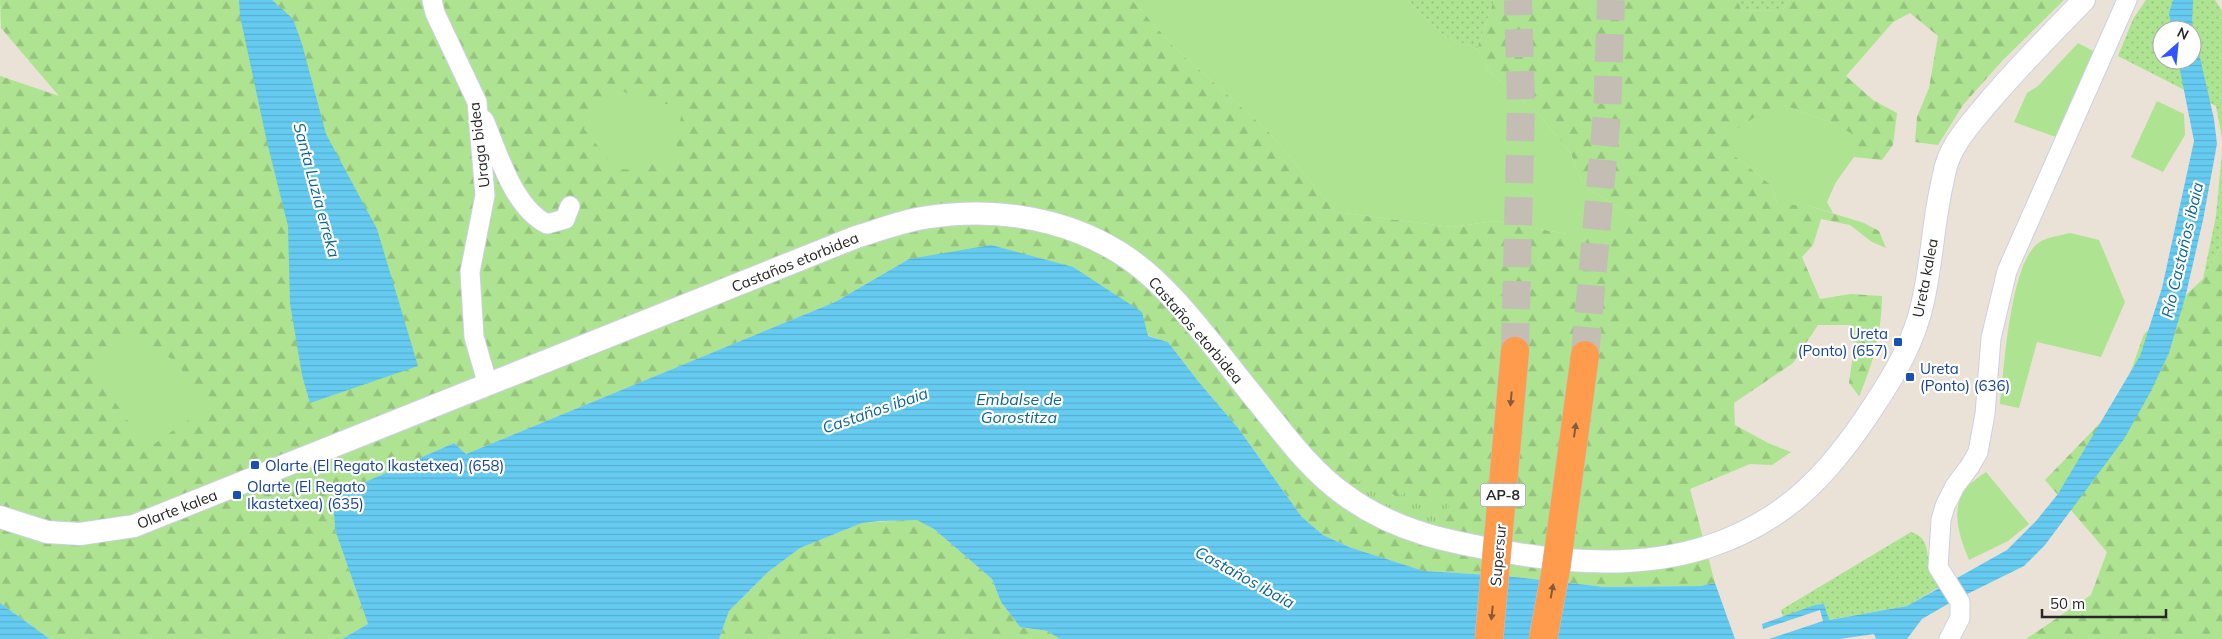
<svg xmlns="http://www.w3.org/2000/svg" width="2222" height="639" font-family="Mulish,sans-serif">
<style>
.grass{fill:url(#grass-dots);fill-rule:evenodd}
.forest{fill:url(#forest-firs)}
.park{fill:url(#park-tufts)}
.garden{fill:#ade391}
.water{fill:url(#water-rules)}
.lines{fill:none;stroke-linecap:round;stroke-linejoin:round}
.motorway-tunnel{stroke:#c3bdb4;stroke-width:28;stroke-dasharray:28 14;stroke-linecap:butt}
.minor-casing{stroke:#cdd0e1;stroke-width:21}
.tertiary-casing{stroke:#cdd0e1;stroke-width:24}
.minor{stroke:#fff;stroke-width:19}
.tertiary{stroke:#fff;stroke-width:22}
.motorway-bridge-casing{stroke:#c3c3c3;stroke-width:29;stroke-linecap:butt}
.motorway-bridge{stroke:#ff9b4d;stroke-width:28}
.oneway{fill:#885b38}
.transit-dot{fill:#1a4fb4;stroke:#fff;stroke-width:2}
.labels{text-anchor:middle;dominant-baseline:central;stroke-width:4.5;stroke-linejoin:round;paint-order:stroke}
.shield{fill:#fff;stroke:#686868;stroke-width:1}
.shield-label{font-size:14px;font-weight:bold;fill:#272727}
.street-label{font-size:15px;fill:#272727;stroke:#fff}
.transit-label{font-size:15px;fill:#164399;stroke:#fff;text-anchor:start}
.water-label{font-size:16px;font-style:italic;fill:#0a6698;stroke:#fff}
</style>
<defs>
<pattern id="grass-dots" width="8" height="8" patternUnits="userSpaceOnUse" patternTransform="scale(1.25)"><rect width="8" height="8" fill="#ade391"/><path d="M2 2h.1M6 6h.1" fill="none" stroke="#95c37d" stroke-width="1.8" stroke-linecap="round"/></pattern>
<pattern id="forest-firs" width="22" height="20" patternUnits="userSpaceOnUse" patternTransform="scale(1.25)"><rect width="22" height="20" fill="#ade391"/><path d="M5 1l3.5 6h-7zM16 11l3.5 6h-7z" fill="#95c37d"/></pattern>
<pattern id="park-tufts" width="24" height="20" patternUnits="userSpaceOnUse" patternTransform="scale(1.25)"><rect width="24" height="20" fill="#ade391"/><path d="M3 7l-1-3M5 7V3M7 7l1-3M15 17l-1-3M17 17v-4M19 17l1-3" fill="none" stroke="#95c37d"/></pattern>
<pattern id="water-rules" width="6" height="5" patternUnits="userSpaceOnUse" patternTransform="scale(1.25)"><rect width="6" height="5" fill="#66cbf1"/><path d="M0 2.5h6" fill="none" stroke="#58aecf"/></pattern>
</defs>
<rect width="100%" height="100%" fill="#eae2d7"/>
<g class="grass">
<polygon points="1407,0 1494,0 1477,49 1444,36"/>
<polygon points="1737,0 1788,0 1783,10 1742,11"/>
<path d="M 2146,0 L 2215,0 L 2222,11 L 2222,138 L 2216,106 L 2118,56 L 2133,19 ZM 2162,30 L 2192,30 L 2192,60 L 2162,60 Z"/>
<polygon points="2222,152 2222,245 2203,279 2216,216"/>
<path d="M 1911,532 C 1930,538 1926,553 1930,569 C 1932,575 1938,581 1941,586 L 1907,606 L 1828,620 L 1824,604 L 1783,617 L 1781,610 Z"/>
</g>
<g class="forest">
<path d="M 0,0 L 1132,0 L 1174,47 L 1268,131 L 1336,212 L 1452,227 L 1495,221 L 1567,234 L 1634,217 L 1584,186 L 1570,152 L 1540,116 L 1491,73 L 1477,49 L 1494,0 L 1737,0 L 1742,11 L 1783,10 L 1788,0 L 2064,0 L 2002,61 L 1963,105 L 1938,145 L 1915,142 L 1917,117 L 1929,88 L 1938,36 L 1910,13 L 1893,22 L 1846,76 L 1873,100 L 1897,113 L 1893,145 L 1882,160 L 1854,157 L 1850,133 L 1827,121 L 1783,105 L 1735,156 L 1771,185 L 1778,205 L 1806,205 L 1864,223 L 1879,231 L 1886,248 L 1872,242 L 1850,225 L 1821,219 L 1813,245 L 1802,257 L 1820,299 L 1851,294 L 1882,296 C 1882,330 1873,365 1859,396 L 1849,383 L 1854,348 L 1851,325 L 1818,325 L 1793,363 L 1734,403 L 1735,425 L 1768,443 L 1791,452 L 1772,465 L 1750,464 L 1690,489 L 1715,583 L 1700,586 L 1605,587 L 1507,576 L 1424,571 L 1349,547 L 1323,535 L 1302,517 L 1238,428 L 1198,381 L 1168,342 L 909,259 L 835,302 L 466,454 L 454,443 L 333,496 L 335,530 L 368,624 L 342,639 L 50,639 L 0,603 L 0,76 L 59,96 L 1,28 Z"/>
<polygon points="2222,245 2222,639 2026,639 2091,595 2107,552 2045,480 2101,422 2127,382 2144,334 2203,279"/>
<polygon points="917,519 934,529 992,579 1001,602 1020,627 1047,631 1060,639 719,639 729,611 768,572 800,548 862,523"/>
</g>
<polygon class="park" points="1364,476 1399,498 1403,493 1432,498 1450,504 1440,530 1406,518 1353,490"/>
<g class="garden">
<polygon points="1132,0 1407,0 1444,36 1477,49 1491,73 1540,116 1570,152 1584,186 1634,217 1623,238 1567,234 1495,221 1452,227 1336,212 1268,131 1174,47"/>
<polygon points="2078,43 2095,52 2056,137 2014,122 2027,93 2038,86"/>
<polygon points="612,86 650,104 683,104 674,160 644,158 638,170 616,169 584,129"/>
<polygon points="2157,101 2184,114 2185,135 2163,172 2131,157"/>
<polygon points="1783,105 1827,121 1851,133 1854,157 1836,182 1827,202 1833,213 1806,205 1778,205 1771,185 1735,156 1730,133 1755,117"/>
<path d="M 2070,233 L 2099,240 L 2125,302 L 2101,357 L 2037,342 L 2019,408 L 2000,404 C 2004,369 2010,267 2037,244 C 2045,237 2059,236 2070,233 Z"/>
<polygon points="131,338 172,359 211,404 147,449 98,377 93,361"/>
<path d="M 1986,472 L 2029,524 L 2008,541 L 1969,560 C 1960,538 1950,511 1965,489 C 1970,483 1979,477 1986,472 Z"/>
</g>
<g class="water">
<polygon points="239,0 272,0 293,19 302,44 326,134 377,229 418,366 310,403 302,375 290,303 288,226 267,142 240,16"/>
<polygon points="2173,0 2193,0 2192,23 2214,119 2217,144 2203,220 2186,294 2169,353 2151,391 2124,439 2045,545 2024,566 1953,601 1922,619 1907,639 1876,639 1874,634 1840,639 1769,639 1823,621 1820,610 1763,629 1762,624 1815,605 1824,604 1829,620 1907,606 2007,550 2036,521 2058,494 2140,356 2162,288 2194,141 2178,60 2192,60 2192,30 2172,30 2169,13"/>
<polygon points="991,245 1073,267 1142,312 1148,336 1168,342 1198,381 1238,428 1302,517 1323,535 1349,547 1424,571 1507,576 1605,587 1700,586 1715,583 1735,639 1060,639 1047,631 1020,627 1001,602 992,579 934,529 917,520 880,521 862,523 800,548 768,572 729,611 719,639 342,639 368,624 335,530 333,496 454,443 466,454 835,302 909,259"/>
<polygon points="0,603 50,639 0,639"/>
</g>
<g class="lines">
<g class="motorway-tunnel">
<polyline points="1515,351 1521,105 1518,0"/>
<polyline points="1585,355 1607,113 1611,0"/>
</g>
<defs>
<g id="minor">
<polyline points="432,0 435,13 477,102 485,195 470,272 474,337 488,385"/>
<path d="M 484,120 C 498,153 513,207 547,224 L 565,219 L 570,206"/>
<polyline points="1949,639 1960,618 1960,602 1938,567 1941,520 1945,506 1955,486 1970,466 1978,452 1985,414 1991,338 2007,271 2127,0"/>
</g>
<path id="tertiary" d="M 0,517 L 47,532 L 80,534 L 134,526 L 856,237 C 880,230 904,220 929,217 C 1009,205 1095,223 1156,281 C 1192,315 1222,358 1254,397 C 1282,431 1308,469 1345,495 C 1398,534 1455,543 1518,554 C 1580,564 1651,566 1710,546 C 1787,520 1830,473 1873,407 C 1895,374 1915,340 1923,301 C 1932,262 1933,223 1942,184 C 1944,176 1945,167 1948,160 C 1956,139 1972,122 1986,105 C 2017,68 2051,34 2084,0"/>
</defs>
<use href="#minor" class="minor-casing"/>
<use href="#tertiary" class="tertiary-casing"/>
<use href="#minor" class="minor"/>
<use href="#tertiary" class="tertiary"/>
<defs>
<g id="motorway-bridge">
<polyline points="1489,639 1515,351"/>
<polyline points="1543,639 1556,569 1585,355"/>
</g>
</defs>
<use href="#motorway-bridge" class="motorway-bridge-casing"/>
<use href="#motorway-bridge" class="motorway-bridge"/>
</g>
<defs><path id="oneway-solid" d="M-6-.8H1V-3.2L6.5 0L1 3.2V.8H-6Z" transform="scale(1.25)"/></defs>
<g class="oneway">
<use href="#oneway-solid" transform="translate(1511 399) rotate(95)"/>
<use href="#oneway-solid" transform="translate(1575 430) rotate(-82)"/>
<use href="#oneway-solid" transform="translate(1552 591) rotate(-80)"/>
<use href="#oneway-solid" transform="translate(1492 613) rotate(96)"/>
</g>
<g class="transit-dot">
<rect x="1893" y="337" width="10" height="10" rx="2.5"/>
<rect x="1905" y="372" width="10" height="10" rx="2.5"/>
<rect x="250" y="460" width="10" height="10" rx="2.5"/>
<rect x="232" y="490" width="10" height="10" rx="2.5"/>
</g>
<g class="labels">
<rect class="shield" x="1480.5" y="483.5" width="45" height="23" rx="4"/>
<g class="shield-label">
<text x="1503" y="495">AP-8</text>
</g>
<g class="street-label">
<text transform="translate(479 145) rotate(-97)">Uraga bidea</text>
<text transform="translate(795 262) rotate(-22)">Castaños etorbidea</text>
<text transform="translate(1925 278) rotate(-79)">Ureta kalea</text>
<text transform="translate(1196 330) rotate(49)">Castaños etorbidea</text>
<text transform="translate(177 509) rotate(-21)">Olarte kalea</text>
<text transform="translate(1498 555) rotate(-85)">Supersur</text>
</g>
<g class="transit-label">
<text x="1888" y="333" text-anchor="end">Ureta<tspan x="1888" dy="17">(Ponto) (657)</tspan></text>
<text x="1920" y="368">Ureta<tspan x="1920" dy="17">(Ponto) (636)</tspan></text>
<text x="265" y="465">Olarte (El Regato Ikastetxea) (658)</text>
<text x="247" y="486">Olarte (El Regato<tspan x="247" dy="17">Ikastetxea) (635)</tspan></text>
</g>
<g class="water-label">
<text transform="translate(317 190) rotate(75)">Santa Luzia erreka</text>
<text transform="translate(2182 250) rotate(-77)">Río Castaños ibaia</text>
<text x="1019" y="399">Embalse de<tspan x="1019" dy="18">Gorostitza</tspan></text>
<text transform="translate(875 410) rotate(-19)">Castaños ibaia</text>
<text transform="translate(1245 577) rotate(29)">Castaños ibaia</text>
</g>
</g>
<g transform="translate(2177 45) rotate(27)"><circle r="24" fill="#ffffff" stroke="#a9a9a9"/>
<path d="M0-4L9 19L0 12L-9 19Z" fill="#3156fe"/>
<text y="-8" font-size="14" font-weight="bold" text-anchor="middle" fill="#272727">N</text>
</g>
<path d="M2042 609v8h124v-8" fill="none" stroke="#272727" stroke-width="2.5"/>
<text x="2050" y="609" font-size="15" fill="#272727" stroke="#ffffff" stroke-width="4" paint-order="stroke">50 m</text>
</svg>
